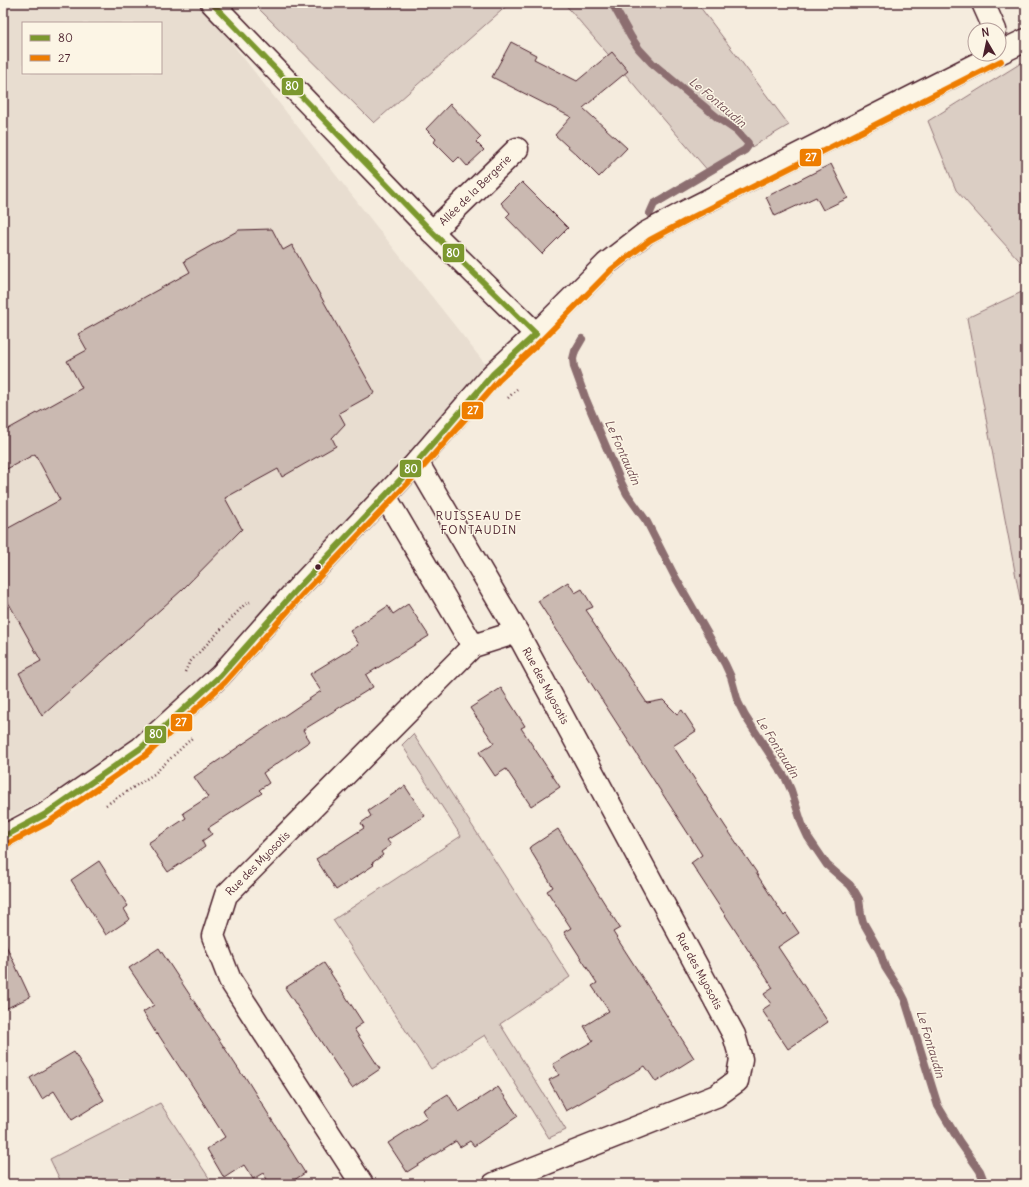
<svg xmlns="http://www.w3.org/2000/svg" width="1029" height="1187" font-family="Delius,sans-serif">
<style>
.built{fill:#e8ddd0;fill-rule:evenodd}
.green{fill:#dbcec4;stroke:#927678}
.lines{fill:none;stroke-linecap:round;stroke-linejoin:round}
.stream{stroke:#8c6e70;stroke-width:8}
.building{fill:#cab9b1;stroke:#4a1f2b}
.minor-casing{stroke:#4a1f2b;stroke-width:25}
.major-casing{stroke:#4a1f2b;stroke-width:25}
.path{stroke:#4a1f2b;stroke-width:2.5;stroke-dasharray:1 3;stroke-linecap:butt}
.minor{stroke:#fcf5e5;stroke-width:22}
.major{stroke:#fcf5e5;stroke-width:22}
.bus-1-casing{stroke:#fcf5e5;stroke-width:9}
.bus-2-casing{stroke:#fcf5e5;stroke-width:9}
.bus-1{stroke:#7c982e;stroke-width:6}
.bus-2{stroke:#ee7d00;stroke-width:6}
.bus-dot{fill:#4a1f2b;stroke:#fcf5e5;stroke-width:1.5}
.labels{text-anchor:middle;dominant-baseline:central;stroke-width:3;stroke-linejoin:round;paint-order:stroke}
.street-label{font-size:11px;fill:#4a1f2b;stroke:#fcf5e5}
.water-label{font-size:12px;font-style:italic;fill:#704d53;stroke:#fcf5e5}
.neighbourhood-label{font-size:12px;letter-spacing:1px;fill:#4a1f2b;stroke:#fcf5e5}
.line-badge{stroke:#fcf5e5;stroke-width:1.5}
.badge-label{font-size:11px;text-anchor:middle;font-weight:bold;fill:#fff}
</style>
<rect width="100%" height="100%" fill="#f5ecde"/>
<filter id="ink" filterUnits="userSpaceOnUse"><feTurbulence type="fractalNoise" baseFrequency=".025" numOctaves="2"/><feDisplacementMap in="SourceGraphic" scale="8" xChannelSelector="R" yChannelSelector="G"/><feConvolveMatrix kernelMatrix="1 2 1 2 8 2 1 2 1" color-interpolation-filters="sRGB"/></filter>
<g filter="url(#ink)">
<path class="built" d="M 3,3 L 200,3 L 493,374 L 141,748 L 3,821 ZM 23,23 L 161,23 L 161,73 L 23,73 Z"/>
<g class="green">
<polygon points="253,3 510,3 374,123"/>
<polygon points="564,3 697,3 789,125 709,172"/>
<polygon points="1026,60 1026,268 956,190 928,121"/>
<polygon points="1026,290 1026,630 967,318"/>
<polygon points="413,734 570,977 500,1024 566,1130 549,1138 485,1035 431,1069 333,920 461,836 402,745"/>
<polygon points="160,1103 213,1184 62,1184 50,1159"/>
</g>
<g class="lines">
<g class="stream">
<polyline points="612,3 631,37 639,49 652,63 718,118 737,131 748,143 748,146 745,150 654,204 650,213"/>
<polyline points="582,339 575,351 573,359 574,367 585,397 621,482 627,494 647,522 674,575 725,664 731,677 738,702 745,716 786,779 791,790 802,824 808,837 827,865 850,885 855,892 859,899 861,914 863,922 880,952 885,967 901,992 905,1000 938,1106 959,1141 980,1171 985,1184"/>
</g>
</g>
<g class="building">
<polygon points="511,42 536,55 534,59 577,81 612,52 628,71 583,108 627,148 599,177 577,155 555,135 571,117 492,77"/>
<polygon points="450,104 481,137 476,142 484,150 467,166 459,157 454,162 434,142 436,139 426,129"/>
<polygon points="831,164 848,198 823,210 816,197 775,216 766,197"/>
<polygon points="522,182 568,228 542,254 506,217 510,213 501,203"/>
<polygon points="272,229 283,250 292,245 375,393 339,413 345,424 332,438 336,446 282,477 278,469 225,498 242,529 182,590 42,716 19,673 41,661 3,593 3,531 60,500 35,454 3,471 3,432 82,388 67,361 87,350 78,334 190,272 184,261 239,230"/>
<polygon points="568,582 575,593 582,589 593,607 586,610 593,620 592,621 647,703 663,700 677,714 682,710 696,731 673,746 725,826 757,873 756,873 784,916 786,914 799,933 778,947 828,1022 788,1049 762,1010 771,1004 764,994 773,988 691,863 702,855 538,601"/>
<polygon points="408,604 429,636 366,675 373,687 303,730 310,741 263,773 269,783 259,790 262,793 208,828 212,834 202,841 205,847 168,872 148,843 186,818 183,813 208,797 194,777 321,691 310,674 359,644 350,631 388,606 393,614"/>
<polygon points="501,688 525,726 521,728 560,787 531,806 506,769 495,776 479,752 494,743 470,708"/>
<polygon points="405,786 425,816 387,840 391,845 381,852 383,855 372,863 374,865 336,890 316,859 364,828 361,823 371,816 368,811"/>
<polygon points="558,829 620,928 613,932 694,1058 656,1082 645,1066 566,1111 549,1080 559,1075 553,1064 593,1041 584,1026 609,1011 592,986 597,983 564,932 571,928 547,891 553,887 529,848"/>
<polygon points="99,861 128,906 124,909 130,919 106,935 71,880"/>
<polygon points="3,939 30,997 3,1010"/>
<polygon points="159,948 243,1076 244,1075 305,1173 288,1184 270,1184 263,1173 253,1179 244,1165 224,1178 207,1149 225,1137 183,1071 182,1071 158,1034 157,1035 143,1012 154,1005 129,968"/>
<polygon points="324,963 363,1023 354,1029 380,1069 352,1088 285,988"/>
<polygon points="74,1052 104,1100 72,1120 54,1091 42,1099 30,1078"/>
<polygon points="498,1087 518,1116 474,1146 470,1141 460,1147 456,1141 407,1172 388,1143 427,1118 422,1110 448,1094 459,1112"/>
</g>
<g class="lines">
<defs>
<g id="minor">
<polyline points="212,3 432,232 536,334"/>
<polyline points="983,3 995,30"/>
<path id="s1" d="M 432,232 L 517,149"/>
<polyline points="417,462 517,632"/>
<polyline points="385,496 473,646"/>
<path id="s2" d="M 362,1184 L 230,980 L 213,936 L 226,895 L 473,646 L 517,632 L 734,1035 L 741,1059 L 737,1081 L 716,1096 L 494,1184"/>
</g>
<g id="major">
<polyline points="999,53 1026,40"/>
<polyline points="3,837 44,815 141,748 220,676 297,589 417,462 493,374 536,334 606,264 646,233 689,210 997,54"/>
</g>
</defs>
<use href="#minor" class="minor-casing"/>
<use href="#major" class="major-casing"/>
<g class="path">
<polyline points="508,398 517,389"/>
<polyline points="185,672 189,663 245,604 250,602"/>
<polyline points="106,805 154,774 193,737"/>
</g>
<use href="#minor" class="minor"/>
<use href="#major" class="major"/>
<defs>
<g id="bus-1">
<polyline points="212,3 432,232 536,334"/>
<polyline points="3,837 44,815 141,748 220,676 297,589 417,462 493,374 536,334"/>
</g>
<polyline id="bus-2" points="7,844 49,822 146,755 225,682 303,594 423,467 499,380 542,340 611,270 650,240 693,217 1001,61"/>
</defs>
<use href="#bus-1" class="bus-1-casing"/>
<use href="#bus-2" class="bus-2-casing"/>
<use href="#bus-1" class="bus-1"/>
<use href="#bus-2" class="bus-2"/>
</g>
</g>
<circle class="bus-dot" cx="318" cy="567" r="3.5"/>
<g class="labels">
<g class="street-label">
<text stroke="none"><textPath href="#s1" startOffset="60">Allée de la Bergerie</textPath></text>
<text stroke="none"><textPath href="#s2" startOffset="791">Rue des Myosotis</textPath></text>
<text stroke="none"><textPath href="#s2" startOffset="378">Rue des Myosotis</textPath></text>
<text stroke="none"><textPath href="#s2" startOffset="1115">Rue des Myosotis</textPath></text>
</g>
<g class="water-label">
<text transform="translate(718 102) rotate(40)">Le Fontaudin</text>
<text transform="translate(623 452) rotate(66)">Le Fontaudin</text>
<text transform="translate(778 747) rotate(58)">Le Fontaudin</text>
<text transform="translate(931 1044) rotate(73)">Le Fontaudin</text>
</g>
<g class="neighbourhood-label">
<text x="479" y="515">RUISSEAU DE<tspan x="479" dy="14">FONTAUDIN</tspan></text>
</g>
</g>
<g class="line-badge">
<rect x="281" y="77" width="23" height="19" rx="4" fill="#7c982e"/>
<rect x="799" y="148" width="23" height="19" rx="4" fill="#ee7d00"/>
<rect x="442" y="243" width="23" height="20" rx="4" fill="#7c982e"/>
<rect x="461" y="401" width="23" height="19" rx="4" fill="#ee7d00"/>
<rect x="399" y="459" width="23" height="19" rx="4" fill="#7c982e"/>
<rect x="170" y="713" width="23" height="19" rx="4" fill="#ee7d00"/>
<rect x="144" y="725" width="23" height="19" rx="4" fill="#7c982e"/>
</g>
<g class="badge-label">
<text x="292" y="90">80</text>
<text x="811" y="161">27</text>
<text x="453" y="257">80</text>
<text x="473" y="414">27</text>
<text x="411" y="473">80</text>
<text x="181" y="726">27</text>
<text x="156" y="738">80</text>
</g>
<rect width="1029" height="1187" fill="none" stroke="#fcf5e5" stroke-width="16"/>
<rect x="8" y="8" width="1013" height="1171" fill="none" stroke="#4a1f2b" stroke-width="1.5" filter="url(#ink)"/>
<rect x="22" y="22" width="140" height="52" fill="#fcf5e5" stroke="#b59f9b"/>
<rect x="30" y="35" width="20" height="6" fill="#7c982e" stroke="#b59f9b"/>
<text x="58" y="42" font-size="12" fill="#4a1f2b">80</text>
<rect x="30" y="55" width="20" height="6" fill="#ee7d00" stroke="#b59f9b"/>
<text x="58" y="62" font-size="12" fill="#4a1f2b">27</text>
<g transform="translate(987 42) rotate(351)"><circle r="19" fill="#fcf5e5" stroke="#b59f9b"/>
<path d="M0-3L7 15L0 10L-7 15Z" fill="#4a1f2b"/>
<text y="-6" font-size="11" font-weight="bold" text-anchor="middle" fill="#4a1f2b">N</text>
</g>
</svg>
